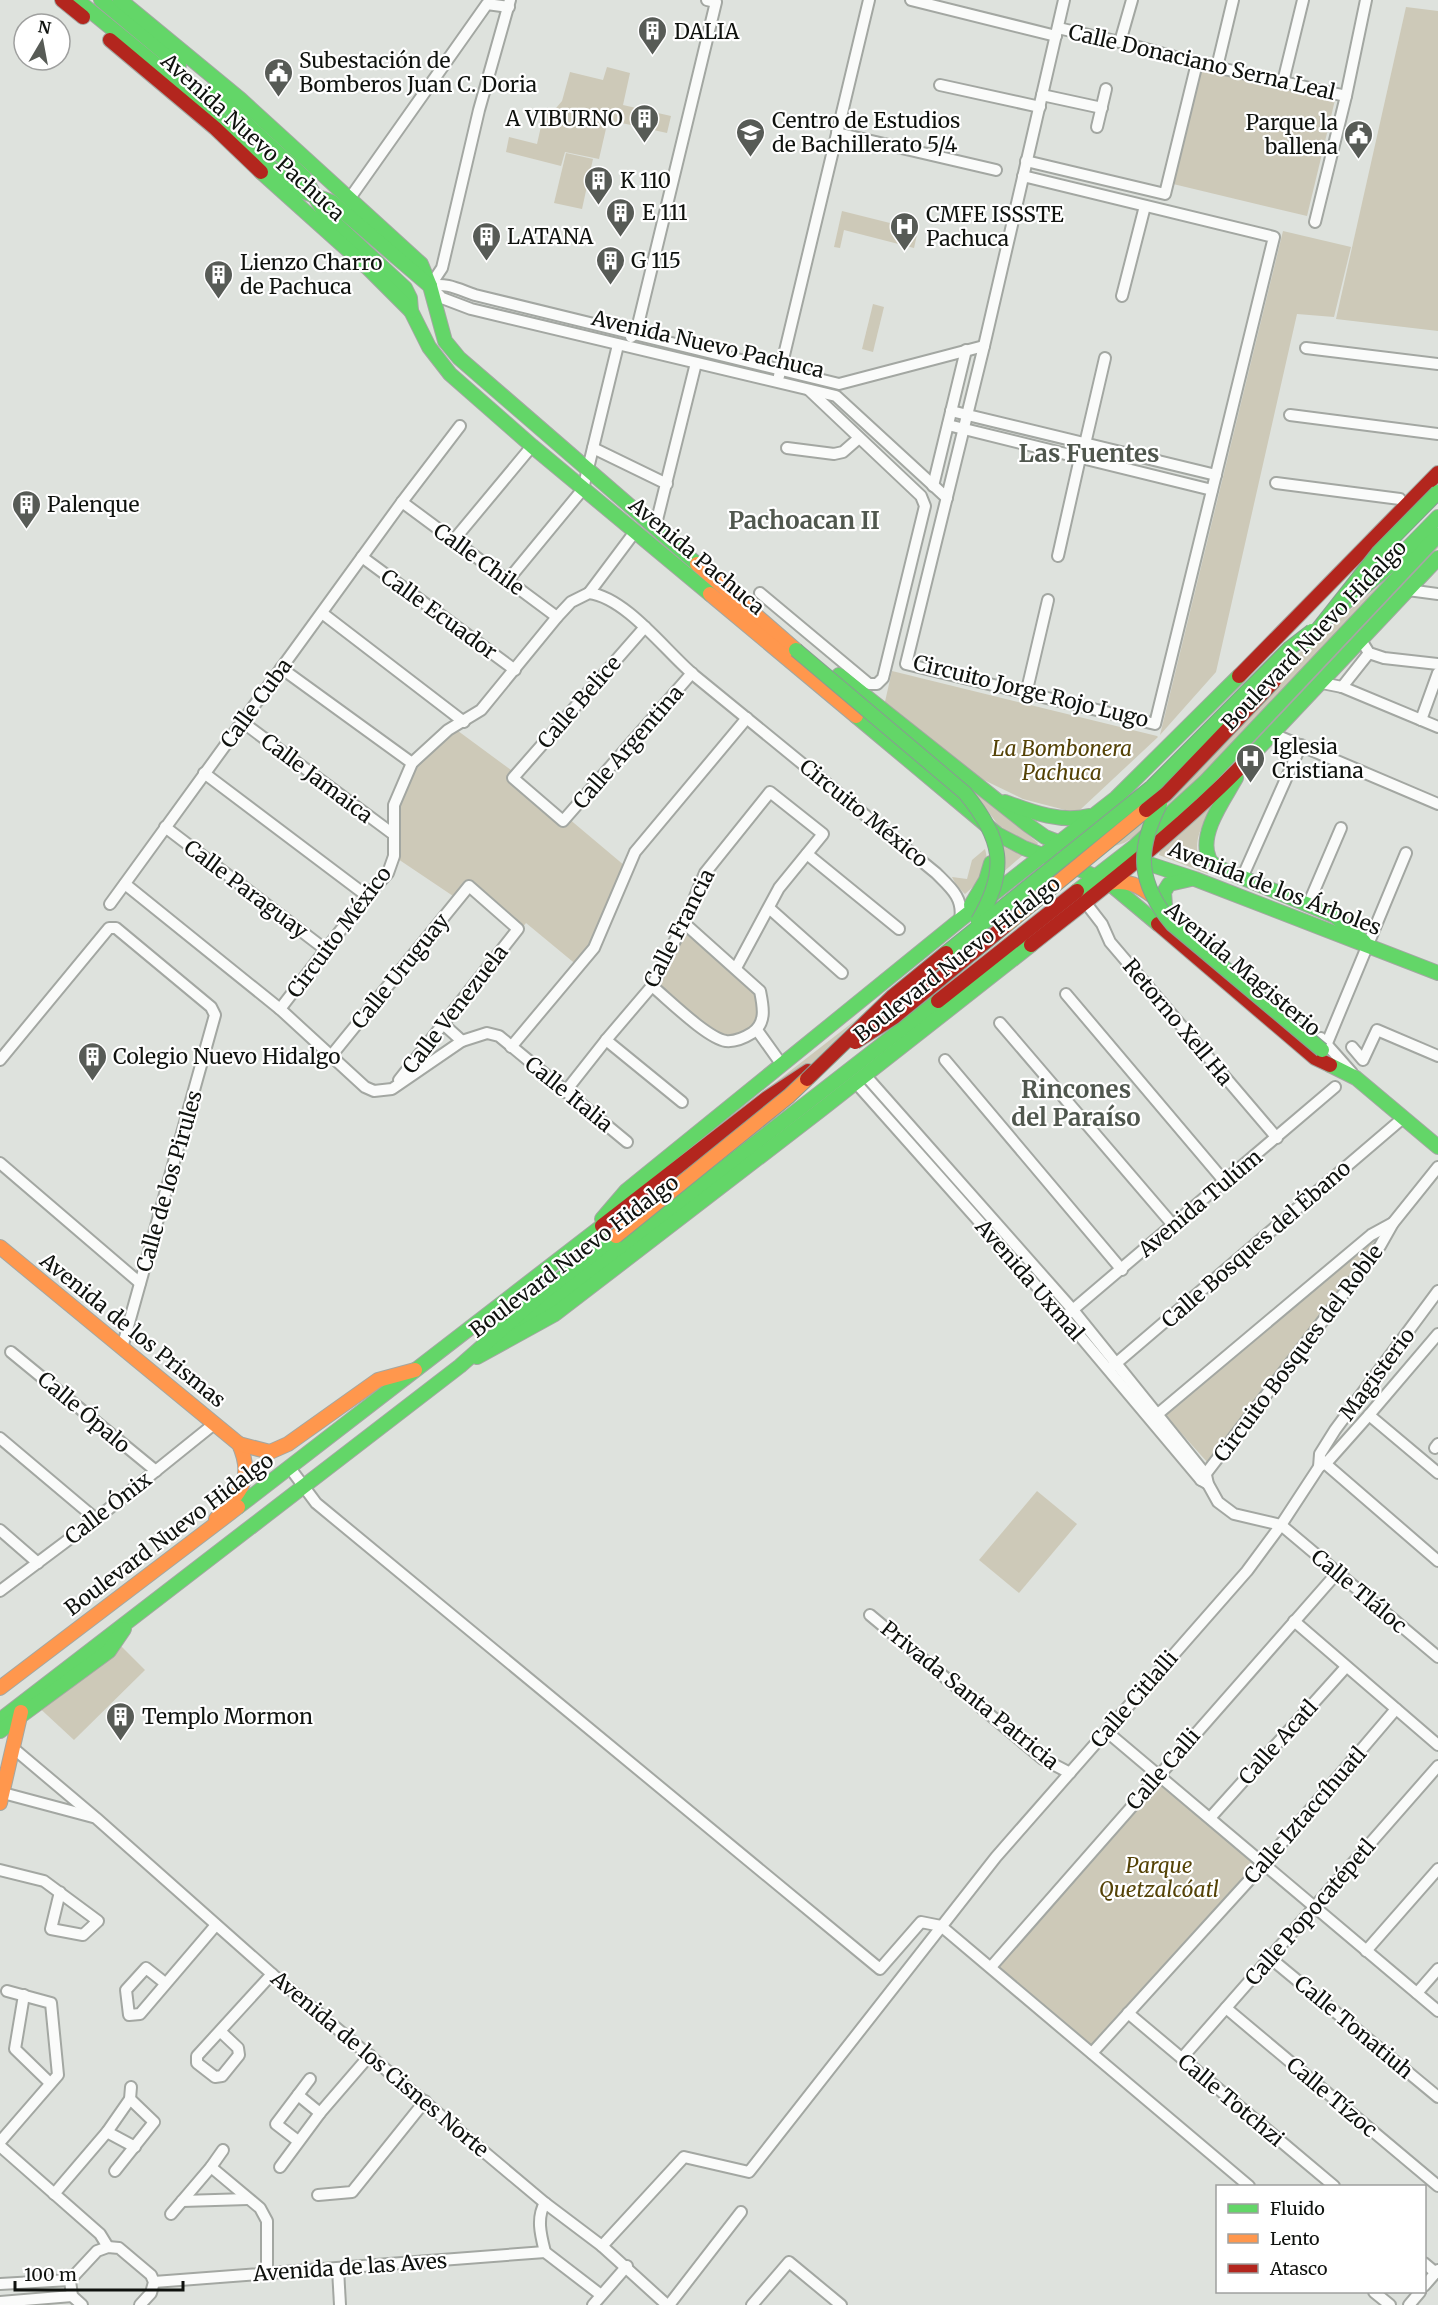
<svg xmlns="http://www.w3.org/2000/svg" width="1438" height="2305" font-family="Merriweather,serif">
<style>
.green{fill:#cdc9b8}
.lines{fill:none;stroke-linecap:round;stroke-linejoin:round}
.street-casing{stroke:#a3a7a2;stroke-width:14}
.fast-casing{stroke:#a3a7a2;stroke-width:16}
.slow-casing{stroke:#a3a7a2;stroke-width:16}
.jam-casing{stroke:#a3a7a2;stroke-width:16}
.street{stroke:#fafbfa;stroke-width:10}
.fast{stroke:#63d668;stroke-width:14}
.slow{stroke:#ff974d;stroke-width:14}
.jam{stroke:#b3261e;stroke-width:14}
.fast-bridge-casing{stroke:#899c92;stroke-width:16;stroke-linecap:butt}
.slow-bridge-casing{stroke:#899c92;stroke-width:16;stroke-linecap:butt}
.jam-bridge-casing{stroke:#899c92;stroke-width:16;stroke-linecap:butt}
.fast-bridge{stroke:#63d668;stroke-width:14}
.slow-bridge{stroke:#ff974d;stroke-width:14}
.jam-bridge{stroke:#b3261e;stroke-width:14}
.labels{text-anchor:middle;dominant-baseline:central;stroke-width:4.5;stroke-linejoin:round;paint-order:stroke}
.poi-label{font-size:21px;fill:#0f120e;stroke:#fff;text-anchor:start}
.street-label{font-size:21px;fill:#0f120e;stroke:#fff}
.park-label{font-size:21px;font-style:italic;fill:#544206;stroke:#fff}
.quarter-label{font-size:24px;font-weight:bold;fill:#50574e;stroke:#fff}
</style>
<rect width="100%" height="100%" fill="#dee2dd"/>
<g class="green">
<polygon points="1406,7 1438,11 1438,331 1336,319"/>
<polygon points="607,67 630,73 623,105 671,116 667,133 608,120 599,159 565,152 561,166 506,152 509,137 537,144 544,113 551,114 562,101 570,72 603,80"/>
<polygon points="1197,67 1335,100 1307,216 1169,183"/>
<polygon points="566,153 593,159 582,209 554,203"/>
<polygon points="842,211 918,230 914,248 844,230 840,248 834,247"/>
<polygon points="1283,231 1351,247 1334,317 1297,314 1216,672 1160,735"/>
<polygon points="873,304 884,307 873,352 862,349"/>
<polygon points="1438,544 1438,548 1212,787 1146,842"/>
<polygon points="1398,569 1202,777 1139,834 1124,843 1115,846 1290,661"/>
<polygon points="892,671 1157,736 1158,737 1081,809 1076,812 1069,811 1023,799 959,768 884,706"/>
<polygon points="454,728 515,773 511,778 568,818 625,866 606,928 578,966 526,923 522,928 468,884 456,898 395,857 396,805 413,763"/>
<polygon points="967,783 1038,843 1037,845 1001,829"/>
<path d="M 1224,790 C 1209,814 1182,846 1208,871 L 1208,874 L 1159,855 L 1160,851 Z"/>
<polygon points="994,839 1006,848 1023,855 1001,874"/>
<path d="M 985,849 C 991,868 979,882 965,894 L 956,885 L 952,877 L 967,879 L 972,860 Z"/>
<polygon points="684,923 760,991 757,1030 726,1041 653,986"/>
<polygon points="857,1019 809,1066 767,1089"/>
<polygon points="1377,1238 1208,1463 1165,1415 1360,1248"/>
<polygon points="1037,1491 1077,1524 1019,1593 979,1560"/>
<polygon points="110,1635 145,1670 74,1740 33,1702"/>
<polygon points="1158,1780 1258,1865 1091,2049 996,1966"/>
</g>
<g class="lines">
<defs>
<g id="street">
<polyline points="911,0 1056,36"/>
<polyline points="1058,28 1120,42 1197,63 1346,96"/>
<polyline points="1120,42 1132,0"/>
<polyline points="1217,67 1233,0"/>
<polyline points="1283,82 1303,0"/>
<polyline points="940,85 1040,107"/>
<polyline points="1042,95 1102,108"/>
<polyline points="1097,127 1106,89"/>
<polyline points="837,133 996,170"/>
<polyline points="1026,161 1165,194 1197,63"/>
<polyline points="1023,176 1274,237 1155,724 906,664 984,346 1064,0"/>
<polyline points="350,198 487,4 509,7"/>
<polyline points="1315,222 1346,96 1366,0"/>
<path d="M 430,286 C 446,282 460,290 475,295 L 839,384 L 984,346"/>
<polyline points="430,286 442,268 479,110 510,0"/>
<polyline points="431,287 442,298 471,309 836,396 947,498"/>
<polyline points="1122,296 1145,206"/>
<polyline points="631,337 636,333 716,2 707,0"/>
<polyline points="1306,348 1438,364"/>
<polyline points="779,376 869,0"/>
<polyline points="951,411 1216,475"/>
<polyline points="1290,415 1438,434"/>
<polyline points="948,425 1212,490"/>
<polyline points="1085,444 1105,358"/>
<polyline points="593,448 667,484"/>
<polyline points="787,448 834,454 843,452 859,438"/>
<polyline points="1276,483 1400,499"/>
<polyline points="933,486 966,350"/>
<polyline points="402,502 557,617"/>
<polyline points="655,528 696,363"/>
<polyline points="453,541 532,446"/>
<polyline points="1058,556 1080,458"/>
<polyline points="362,557 515,670"/>
<polyline points="508,580 583,489 618,345"/>
<polyline points="1408,590 1438,594"/>
<polyline points="589,593 631,537"/>
<polyline points="760,593 869,684 877,684 883,678 925,506 921,496 809,390"/>
<polyline points="322,613 464,722"/>
<polyline points="645,627 513,778 563,821 692,673"/>
<polyline points="1361,640 1369,653 1384,658 1438,664"/>
<polyline points="281,668 412,763"/>
<polyline points="1322,683 1342,687 1438,727"/>
<polyline points="1342,687 1369,653"/>
<polyline points="1026,694 1048,600"/>
<polyline points="1421,720 1438,673"/>
<polyline points="241,721 393,834"/>
<polyline points="1271,733 1438,804"/>
<polyline points="204,773 367,896"/>
<polyline points="165,827 326,950"/>
<polyline points="807,854 899,929"/>
<polyline points="1242,878 1301,745"/>
<polyline points="125,884 280,1009 365,1087 374,1091 392,1089 462,1041 487,1033 499,1036 627,1142"/>
<polyline points="1085,902 1102,924 1110,942 1277,1138"/>
<polyline points="110,904 402,502 460,426"/>
<polyline points="1308,905 1341,828"/>
<polyline points="769,908 842,973"/>
<polyline points="1167,908 1210,944"/>
<path d="M 652,986 C 669,1000 707,1038 726,1041 C 736,1042 744,1038 752,1033 C 767,1023 763,1006 760,991 L 684,923"/>
<polyline points="1066,994 1225,1182"/>
<path d="M 280,1009 L 367,896 L 388,873 L 394,856 L 394,805 L 412,763 L 448,730 L 481,710 L 557,617 L 571,602 L 589,593 C 627,598 666,652 695,676 C 775,742 856,807 936,873 C 951,888 964,898 960,920"/>
<polyline points="442,1023 462,1041"/>
<polyline points="1000,1023 1173,1225"/>
<polyline points="757,1030 782,1065"/>
<polyline points="1321,1038 1352,1073"/>
<polyline points="606,1040 682,1102"/>
<polyline points="1327,1043 1406,853"/>
<polyline points="511,1047 594,948 635,852 747,718"/>
<polyline points="1352,1047 1363,1060 1377,1030 1438,1056"/>
<polyline points="331,1056 469,886 518,929 399,1080"/>
<polyline points="0,1060 109,928 116,928 211,1007 215,1015 122,1348"/>
<polyline points="945,1060 1122,1270"/>
<polyline points="865,1075 1073,1310 1206,1475 1208,1484 1218,1502 1234,1514 1281,1525 1438,1657"/>
<polyline points="856,1083 1064,1317 1201,1480 1208,1484"/>
<polyline points="565,1092 606,1040 652,986 684,923 705,873 770,792 823,834 779,888 736,968"/>
<polyline points="0,1163 140,1283"/>
<polyline points="1069,1313 1335,1087"/>
<polyline points="11,1352 156,1471"/>
<polyline points="1113,1366 1403,1118"/>
<polyline points="1369,1415 1438,1473"/>
<polyline points="1153,1418 1371,1235 1393,1223"/>
<polyline points="0,1438 96,1519"/>
<polyline points="1435,1448 1438,1444"/>
<polyline points="1320,1459 1438,1561"/>
<polyline points="1319,1467 1320,1454 1335,1430 1438,1291"/>
<polyline points="290,1468 316,1503 880,1969 921,1922 941,1926 1249,2186"/>
<polyline points="1201,1480 1380,1246 1393,1223 1438,1167"/>
<polyline points="0,1530 38,1563"/>
<polyline points="0,1591 96,1519 214,1424"/>
<polyline points="870,1615 1043,1759 1070,1773"/>
<polyline points="1294,1621 1438,1745"/>
<polyline points="1106,1731 1438,2011"/>
<polyline points="13,1748 96,1818 272,1974 545,2203 602,2246 667,2305"/>
<polyline points="3,1793 93,1817"/>
<polyline points="1210,1818 1346,1667"/>
<polyline points="0,1870 44,1881 98,1921 83,1935 51,1929 60,1892"/>
<polyline points="1366,1951 1438,1869"/>
<polyline points="1269,1957 1438,2097"/>
<polyline points="991,1967 1337,1573"/>
<polyline points="165,1983 146,1968 126,1990 129,2015 140,2014 216,1925"/>
<polyline points="1417,1993 1438,1969"/>
<polyline points="24,1995 15,2049 50,2083"/>
<polyline points="1226,2008 1438,2186"/>
<polyline points="1128,2013 1334,2186"/>
<polyline points="220,2031 238,2048 239,2055 222,2076 215,2077 197,2063 197,2056 272,1974"/>
<polyline points="1092,2053 1263,1865 1396,1709"/>
<polyline points="1182,2058 1438,1766"/>
<polyline points="298,2095 320,2113"/>
<polyline points="107,2132 135,2147"/>
<polyline points="298,2141 276,2124 310,2079"/>
<polyline points="0,2142 58,2075 51,2003 7,1991"/>
<polyline points="0,2146 100,2234 108,2247"/>
<polyline points="211,2167 260,2208 267,2221 267,2274"/>
<polyline points="280,2167 320,2113 370,2055"/>
<polyline points="115,2171 154,2122 130,2099"/>
<polyline points="54,2194 107,2132 130,2099 131,2087"/>
<polyline points="318,2195 352,2192 425,2101"/>
<polyline points="182,2201 248,2199"/>
<path d="M 545,2203 C 536,2218 541,2236 545,2252 L 601,2295"/>
<polyline points="171,2214 211,2167 223,2150"/>
<polyline points="602,2246 684,2157 749,2172 996,1857 1247,1571 1281,1525 1319,1467 1329,1460 1369,1415 1438,1334"/>
<polyline points="1424,2263 1436,2273"/>
<polyline points="338,2269 340,2305"/>
<polyline points="70,2280 97,2251 108,2247 119,2248 151,2275 154,2282 151,2293 140,2305"/>
<polyline points="70,2280 72,2296 82,2305"/>
<polyline points="154,2282 545,2252"/>
<polyline points="0,2284 70,2280"/>
<polyline points="1424,2286 1438,2270"/>
<polyline points="1374,2292 1390,2305"/>
<polyline points="0,2302 72,2296"/>
<polyline points="593,2305 627,2266"/>
<polyline points="669,2305 741,2212"/>
<polyline points="752,2305 789,2262 841,2305"/>
<polyline points="1409,2305 1420,2292"/>
</g>
<g id="fast">
<polyline points="77,0 202,102"/>
<polyline points="101,0 179,65"/>
<polyline points="120,0 240,99 421,264 430,286 445,341 459,358 697,564"/>
<polyline points="211,91 304,177 325,214 405,288 410,298 411,311 429,347 450,374 532,446 710,594"/>
<polyline points="202,102 293,188 332,202 430,286"/>
<polyline points="261,172 368,268 411,311"/>
<polyline points="1341,606 1393,563 1438,517"/>
<polyline points="839,675 1028,825 1045,837 1066,845"/>
<polyline points="856,716 997,834 1024,848 1081,870 1109,883 1158,924"/>
<polyline points="1255,752 1438,558"/>
<path d="M 1236,778 C 1225,798 1198,834 1209,858 C 1210,862 1215,865 1219,868 L 1335,916 L 1364,942"/>
<path d="M 1005,802 C 1032,812 1060,823 1089,816"/>
<polyline points="1134,859 1195,879 1438,973"/>
<polyline points="1077,891 1135,846 1205,782 1438,535"/>
<polyline points="971,905 986,880 991,863"/>
<polyline points="1165,906 1164,892 1169,884 1191,879"/>
<polyline points="1330,1065 1356,1078 1438,1147"/>
<polyline points="602,1219 626,1191 960,920 1116,798 1239,676"/>
<polyline points="511,1330 555,1299 938,1001"/>
<polyline points="477,1357 555,1314 822,1109 1031,945"/>
<polyline points="238,1507 602,1226"/>
<polyline points="0,1720 460,1366 545,1291 616,1236"/>
<polyline points="0,1731 109,1651 124,1629"/>
</g>
<g id="slow">
<polyline points="697,564 796,650"/>
<polyline points="710,594 856,716"/>
<path d="M 1109,883 C 1127,879 1140,886 1154,897"/>
<path d="M 0,1247 L 239,1444 C 255,1480 239,1492 216,1519"/>
<polyline points="239,1444 270,1452 288,1444 378,1380 415,1370"/>
<polyline points="0,1688 238,1507"/>
<polyline points="0,1803 21,1712"/>
</g>
<g id="jam">
<polyline points="62,0 83,17"/>
<polyline points="110,40 215,128 261,172"/>
<polyline points="1239,676 1438,473"/>
<polyline points="1158,924 1315,1058 1330,1065"/>
<path d="M 1031,945 C 1108,884 1187,824 1255,752"/>
<polyline points="938,1001 1077,891"/>
<polyline points="602,1226 767,1098 808,1071"/>
</g>
</defs>
<use href="#street" class="street-casing"/>
<use href="#fast" class="fast-casing"/>
<use href="#slow" class="slow-casing"/>
<use href="#jam" class="jam-casing"/>
<use href="#street" class="street"/>
<use href="#fast" class="fast"/>
<use href="#slow" class="slow"/>
<use href="#jam" class="jam"/>
<defs>
<g id="fast-bridge">
<polyline points="1308,642 1379,552 1438,492"/>
<path d="M 796,650 L 965,793 C 1002,838 1009,869 978,921"/>
<path d="M 1160,804 C 1136,851 1138,883 1172,924 L 1322,1050"/>
<polyline points="946,953 1152,787 1290,648 1312,631"/>
</g>
<g id="slow-bridge">
<polyline points="1005,926 1146,810"/>
<polyline points="616,1236 789,1096 807,1079"/>
</g>
<g id="jam-bridge">
<polyline points="1146,810 1166,794 1274,681"/>
<polyline points="855,1042 894,1017 1005,926"/>
<polyline points="807,1079 892,997 946,953"/>
</g>
</defs>
<use href="#fast-bridge" class="fast-bridge-casing"/>
<use href="#slow-bridge" class="slow-bridge-casing"/>
<use href="#jam-bridge" class="jam-bridge-casing"/>
<use href="#fast-bridge" class="fast-bridge"/>
<use href="#slow-bridge" class="slow-bridge"/>
<use href="#jam-bridge" class="jam-bridge"/>
</g>
<defs>
<symbol id="building-pin" viewBox="-11 -11 22 30"><path d="M0 17L-7.5 6A9.5 9.5 0 1 1 7.5 6Z" fill="#575b56" stroke="#fff"/><path d="M-4-6H4V6H1V3H-1V6H-4ZM-2.5-4.3h1.7v1.8h-1.7ZM.8-4.3h1.7v1.8H.8ZM-2.5-1h1.7V.8h-1.7ZM.8-1h1.7V.8H.8Z" fill="#fff"/></symbol>
<symbol id="civic-pin" viewBox="-11 -11 22 30"><path d="M0 17L-7.5 6A9.5 9.5 0 1 1 7.5 6Z" fill="#575b56" stroke="#fff"/><path d="M-.6-6.5H3V-4.5H.6V-3L4-1V1h2V6H-6V1h2V-1L-.6-3ZM-1.2 2.5V6h2.4V2.5Z" fill="#fff"/></symbol>
<symbol id="school-pin" viewBox="-11 -11 22 30"><path d="M0 17L-7.5 6A9.5 9.5 0 1 1 7.5 6Z" fill="#575b56" stroke="#fff"/><path d="M0-5L7-2L0 1L-7-2ZM-4 1L0 2.5L4 1V4Q0 6-4 4Z" fill="#fff"/></symbol>
<symbol id="hospital-pin" viewBox="-11 -11 22 30"><path d="M0 17L-7.5 6A9.5 9.5 0 1 1 7.5 6Z" fill="#575b56" stroke="#fff"/><path d="M-5-5h3v3.5h4V-5h3V5h-3V1.5h-4V5h-3Z" fill="#fff"/></symbol>
</defs>
<g fill-rule="evenodd">
<use href="#building-pin" x="636" y="14" width="33" height="45"/>
<use href="#civic-pin" x="262" y="56" width="33" height="45"/>
<use href="#building-pin" x="628" y="102" width="33" height="45"/>
<use href="#school-pin" x="734" y="116" width="33" height="45"/>
<use href="#civic-pin" x="1342" y="118" width="33" height="45"/>
<use href="#building-pin" x="582" y="164" width="33" height="45"/>
<use href="#building-pin" x="604" y="196" width="33" height="45"/>
<use href="#hospital-pin" x="888" y="210" width="33" height="45"/>
<use href="#building-pin" x="470" y="220" width="33" height="45"/>
<use href="#building-pin" x="594" y="244" width="33" height="45"/>
<use href="#building-pin" x="202" y="258" width="33" height="45"/>
<use href="#building-pin" x="10" y="488" width="33" height="45"/>
<use href="#hospital-pin" x="1234" y="742" width="33" height="45"/>
<use href="#building-pin" x="76" y="1040" width="33" height="45"/>
<use href="#building-pin" x="104" y="1700" width="33" height="45"/>
</g>
<g class="labels">
<g class="poi-label">
<text x="674" y="31">DALIA</text>
<text x="299" y="60">Subestación de<tspan x="299" dy="24">Bomberos Juan C. Doria</tspan></text>
<text x="623" y="118" text-anchor="end">A VIBURNO</text>
<text x="772" y="120">Centro de Estudios<tspan x="772" dy="24">de Bachillerato 5/4</tspan></text>
<text x="1338" y="122" text-anchor="end">Parque la<tspan x="1338" dy="24">ballena</tspan></text>
<text x="620" y="180">K 110</text>
<text x="642" y="212">E 111</text>
<text x="926" y="214">CMFE ISSSTE<tspan x="926" dy="24">Pachuca</tspan></text>
<text x="507" y="236">LATANA</text>
<text x="631" y="260">G 115</text>
<text x="240" y="262">Lienzo Charro<tspan x="240" dy="24">de Pachuca</tspan></text>
<text x="47" y="504">Palenque</text>
<text x="1272" y="746">Iglesia<tspan x="1272" dy="24">Cristiana</tspan></text>
<text x="113" y="1056">Colegio Nuevo Hidalgo</text>
<text x="142" y="1716">Templo Mormon</text>
</g>
<g class="street-label">
<text transform="translate(1202 62) rotate(13)">Calle Donaciano Serna Leal</text>
<text transform="translate(253 137) rotate(42)">Avenida Nuevo Pachuca</text>
<text transform="translate(708 344) rotate(13)">Avenida Nuevo Pachuca</text>
<text transform="translate(697 556) rotate(40)">Avenida Pachuca</text>
<text transform="translate(479 559) rotate(36)">Calle Chile</text>
<text transform="translate(439 614) rotate(36)">Calle Ecuador</text>
<text transform="translate(1314 635) rotate(-46)">Boulevard Nuevo Hidalgo</text>
<text transform="translate(1031 691) rotate(14)">Circuito Jorge Rojo Lugo</text>
<text transform="translate(579 702) rotate(-49)">Calle Belice</text>
<text transform="translate(256 703) rotate(-54)">Calle Cuba</text>
<text transform="translate(628 747) rotate(-49)">Calle Argentina</text>
<text transform="translate(317 778) rotate(37)">Calle Jamaica</text>
<text transform="translate(864 813) rotate(39)">Circuito México</text>
<text transform="translate(1275 888) rotate(21)">Avenida de los Árboles</text>
<text transform="translate(246 889) rotate(37)">Calle Paraguay</text>
<text transform="translate(679 928) rotate(-63)">Calle Francia</text>
<text transform="translate(339 932) rotate(-53)">Circuito México</text>
<text transform="translate(957 959) rotate(-38)">Boulevard Nuevo Hidalgo</text>
<text transform="translate(1243 969) rotate(40)">Avenida Magisterio</text>
<text transform="translate(400 971) rotate(-51)">Calle Uruguay</text>
<text transform="translate(455 1009) rotate(-52)">Calle Venezuela</text>
<text transform="translate(1178 1022) rotate(50)">Retorno Xell Ha</text>
<text transform="translate(569 1094) rotate(39)">Calle Italia</text>
<text transform="translate(169 1181) rotate(-74)">Calle de los Pirules</text>
<text transform="translate(1200 1203) rotate(-40)">Avenida Tulúm</text>
<text transform="translate(1256 1244) rotate(-41)">Calle Bosques del Ébano</text>
<text transform="translate(574 1256) rotate(-37)">Boulevard Nuevo Hidalgo</text>
<text transform="translate(1030 1280) rotate(49)">Avenida Uxmal</text>
<text transform="translate(133 1330) rotate(39)">Avenida de los Prismas</text>
<text transform="translate(1298 1353) rotate(-53)">Circuito Bosques del Roble</text>
<text transform="translate(1377 1374) rotate(-53)">Magisterio</text>
<text transform="translate(84 1412) rotate(40)">Calle Ópalo</text>
<text transform="translate(108 1508) rotate(-38)">Calle Ónix</text>
<text transform="translate(169 1534) rotate(-37)">Boulevard Nuevo Hidalgo</text>
<text transform="translate(1359 1591) rotate(40)">Calle Tláloc</text>
<text transform="translate(970 1695) rotate(39)">Privada Santa Patricia</text>
<text transform="translate(1134 1699) rotate(-49)">Calle Citlalli</text>
<text transform="translate(1278 1742) rotate(-48)">Calle Acatl</text>
<text transform="translate(1163 1769) rotate(-49)">Calle Calli</text>
<text transform="translate(1305 1815) rotate(-49)">Calle Iztaccíhuatl</text>
<text transform="translate(1310 1912) rotate(-49)">Calle Popocatépetl</text>
<text transform="translate(1354 2027) rotate(40)">Calle Tonatiuh</text>
<text transform="translate(380 2064) rotate(40)">Avenida de los Cisnes Norte</text>
<text transform="translate(1332 2097) rotate(40)">Calle Tízoc</text>
<text transform="translate(1231 2100) rotate(40)">Calle Totchzi</text>
<text transform="translate(350 2267) rotate(-4)">Avenida de las Aves</text>
</g>
<g class="park-label">
<text x="1062" y="748">La Bombonera<tspan x="1062" dy="24">Pachuca</tspan></text>
<text x="1159" y="1865">Parque<tspan x="1159" dy="24">Quetzalcóatl</tspan></text>
</g>
<g class="quarter-label">
<text x="1089" y="453">Las Fuentes</text>
<text x="804" y="520">Pachoacan II</text>
<text x="1076" y="1089">Rincones<tspan x="1076" dy="28">del Paraíso</tspan></text>
</g>
</g>
<rect x="1216" y="2185" width="210" height="108" fill="#ffffff" stroke="#9fa09f" stroke-width="1.5"/>
<rect x="1228" y="2204" width="30" height="9" fill="#63d668" stroke="#9fa09f" stroke-width="1.5"/>
<text x="1270" y="2215" font-size="18" fill="#0f120e">Fluido</text>
<rect x="1228" y="2234" width="30" height="9" fill="#ff974d" stroke="#9fa09f" stroke-width="1.5"/>
<text x="1270" y="2245" font-size="18" fill="#0f120e">Lento</text>
<rect x="1228" y="2264" width="30" height="9" fill="#b3261e" stroke="#9fa09f" stroke-width="1.5"/>
<text x="1270" y="2275" font-size="18" fill="#0f120e">Atasco</text>
<g transform="translate(42 42) rotate(10)"><circle r="28" fill="#ffffff" stroke="#9fa09f" stroke-width="1.5"/>
<path d="M0-4.5L10 22L0 15L-10 22Z" fill="#575b56"/>
<text y="-9" font-size="16" font-weight="bold" text-anchor="middle" fill="#0f120e">N</text>
</g>
<path d="M15 2281v9h168v-9" fill="none" stroke="#0f120e" stroke-width="3"/>
<text x="24" y="2281" font-size="18" fill="#0f120e" stroke="#ffffff" stroke-width="4.5" paint-order="stroke">100 m</text>
</svg>
